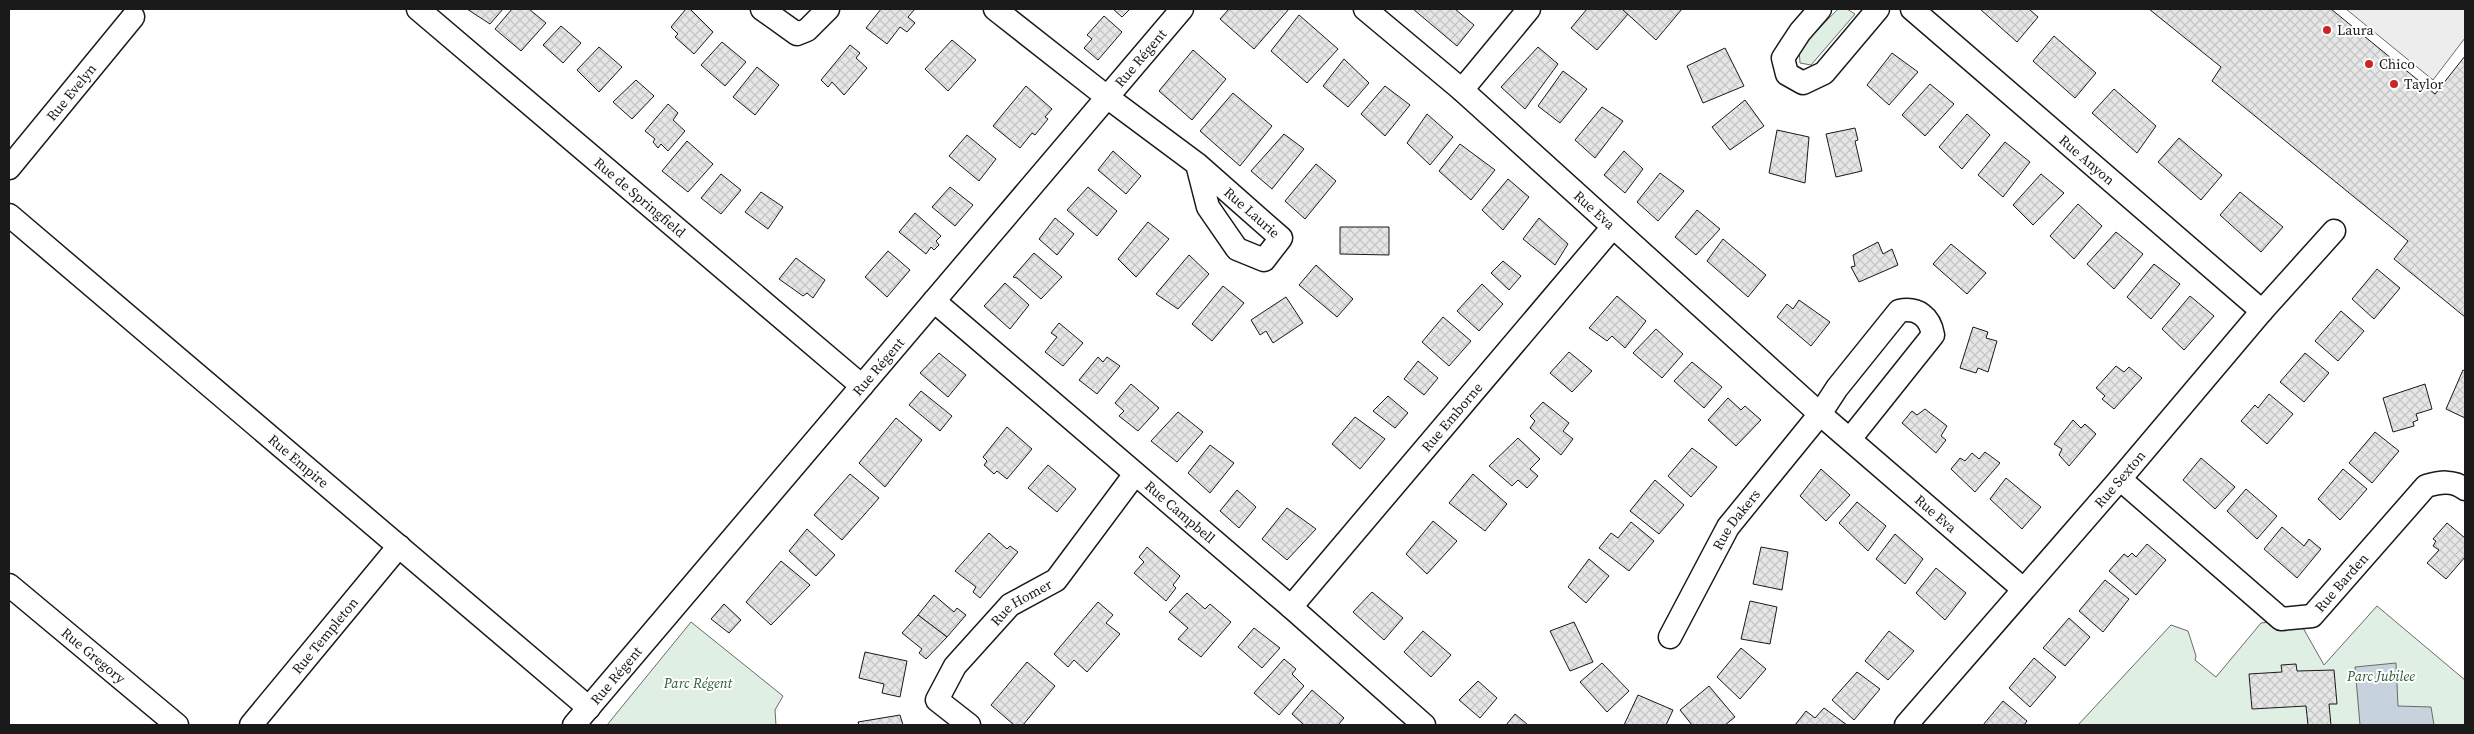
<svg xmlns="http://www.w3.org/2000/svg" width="2474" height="734" font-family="'Source Serif 4',serif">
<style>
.park{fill:#e0efe3;stroke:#6a6a6a}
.parking{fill:#ededed;stroke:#6a6a6a}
.water{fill:#c6d2dc;stroke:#6a6a6a}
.building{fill:url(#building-cross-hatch);stroke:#1a1a1a}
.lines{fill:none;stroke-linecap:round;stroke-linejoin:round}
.minor-casing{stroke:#1a1a1a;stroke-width:25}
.minor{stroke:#fff;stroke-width:22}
.poi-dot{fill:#c62828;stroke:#fff;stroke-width:2}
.labels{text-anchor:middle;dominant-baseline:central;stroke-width:4;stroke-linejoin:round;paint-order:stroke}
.poi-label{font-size:14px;fill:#1a1a1a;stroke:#fff;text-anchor:start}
.street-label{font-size:14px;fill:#1a1a1a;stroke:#fff}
.park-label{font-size:14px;font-style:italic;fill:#2b5a34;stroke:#fff}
</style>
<defs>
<pattern id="building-cross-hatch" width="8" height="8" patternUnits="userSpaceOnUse" patternTransform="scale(1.25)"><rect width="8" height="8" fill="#e6e6e6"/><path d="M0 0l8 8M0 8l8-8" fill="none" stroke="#c5c5c5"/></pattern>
</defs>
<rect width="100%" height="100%" fill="#fff"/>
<g class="park">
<polygon points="1838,9 1847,9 1855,14 1811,65 1800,63 1799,49"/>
<polygon points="2377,606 2465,680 2465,725 2078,725 2171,625 2188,631 2196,656 2195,660 2216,677 2261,623 2298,619 2324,665"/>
<polygon points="691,622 783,696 775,710 776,725 607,725"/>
</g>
<polygon class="parking" points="2346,9 2465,9 2465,38 2433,80"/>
<polygon class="water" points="2396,663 2398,706 2431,707 2434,725 2360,725 2355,667"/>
<g class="building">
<polygon points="467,9 503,9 490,24"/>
<polygon points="512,9 529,9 546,23 521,51 495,29"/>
<polygon points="686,9 690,9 713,32 694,54 675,37 678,34 671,27"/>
<polygon points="881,9 915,9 908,17 915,23 907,32 900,27 887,44 866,28"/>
<polygon points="1113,9 1130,9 1122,17"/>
<polygon points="1229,9 1289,9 1254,49 1220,19"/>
<polygon points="1413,9 1455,9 1474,25 1457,46"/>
<polygon points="1587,9 1622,9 1628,14 1597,50 1571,28"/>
<polygon points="1622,9 1682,9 1656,40"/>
<polygon points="1980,9 2029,9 2038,17 2017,42"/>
<polygon points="2149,9 2331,9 2435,94 2465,56 2465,317 2394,259 2408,241 2212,81 2221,67"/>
<polygon points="1299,15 1338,49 1307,83 1271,51"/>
<polygon points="1104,16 1122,32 1098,60 1084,48 1092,39 1087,35"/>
<polygon points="561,26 581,43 563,63 543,45"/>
<polygon points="2054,36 2096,73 2075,98 2033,61"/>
<polygon points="952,40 976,60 948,91 925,69"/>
<polygon points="722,42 746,62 725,86 701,65"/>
<polygon points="850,45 860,53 856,58 867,68 844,95 832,82 828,87 821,80"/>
<polygon points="599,47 622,67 599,92 577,70"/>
<polygon points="1538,47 1558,64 1525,109 1501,87"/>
<polygon points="1725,48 1744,86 1703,103 1687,66"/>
<polygon points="1193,50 1226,79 1192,120 1159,91"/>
<polygon points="1892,53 1918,72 1889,105 1867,85"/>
<polygon points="1344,59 1369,83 1348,107 1323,86"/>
<polygon points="757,67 779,85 755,115 733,97"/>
<polygon points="1563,71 1587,89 1560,123 1538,106"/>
<polygon points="636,80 654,96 632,119 613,102"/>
<polygon points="1930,84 1954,104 1925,136 1902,115"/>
<polygon points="1026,86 1052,109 1045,117 1048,119 1035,135 1032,133 1020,148 993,126"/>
<polygon points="1385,86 1410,105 1385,136 1361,114"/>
<polygon points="2114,89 2156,126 2137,153 2092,113"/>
<polygon points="1233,93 1272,126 1240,166 1200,131"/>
<polygon points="1745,100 1764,126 1730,150 1712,127"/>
<polygon points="668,104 678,113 673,120 685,131 668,151 661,144 658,148 653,142 655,139 645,131"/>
<polygon points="1602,107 1623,121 1595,158 1575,140"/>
<polygon points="1427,114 1453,137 1430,165 1407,143"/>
<polygon points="1967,114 1990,135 1962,169 1939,147"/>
<polygon points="1855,128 1858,140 1855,141 1862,171 1836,177 1826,134"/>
<polygon points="1777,130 1809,137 1805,183 1769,173"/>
<polygon points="1284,134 1304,149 1272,189 1251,171"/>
<polygon points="967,135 996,159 979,181 949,156"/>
<polygon points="2179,138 2222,175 2201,200 2158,162"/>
<polygon points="687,141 713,164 688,192 662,171"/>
<polygon points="2005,142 2030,162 2003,197 1978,175"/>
<polygon points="1460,144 1495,170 1471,200 1439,171"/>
<polygon points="1113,151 1141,176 1126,194 1098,170"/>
<polygon points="1624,151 1643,169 1625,193 1604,175"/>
<polygon points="1316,164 1336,181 1305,219 1285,201"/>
<polygon points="1660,173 1684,191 1658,221 1637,202"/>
<polygon points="721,174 741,190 721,214 701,198"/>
<polygon points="2041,174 2064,193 2033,225 2013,205"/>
<polygon points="1508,179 1529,197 1503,230 1482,210"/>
<polygon points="950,187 973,205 955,226 932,207"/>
<polygon points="1088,187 1117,211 1097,236 1067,210"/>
<polygon points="761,192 783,207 768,229 745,212"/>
<polygon points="2240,192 2283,227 2261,252 2220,215"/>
<polygon points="2078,204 2102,226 2074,259 2050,236"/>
<polygon points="1697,210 1720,229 1696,255 1675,237"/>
<polygon points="915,213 941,236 936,241 939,245 934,250 931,247 926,254 899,232"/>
<polygon points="1055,218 1074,234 1057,255 1039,239"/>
<polygon points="1539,218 1568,244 1555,265 1523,239"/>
<polygon points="1148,222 1169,239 1136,277 1118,259"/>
<polygon points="1340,227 1389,227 1389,255 1340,254"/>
<polygon points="2116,232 2143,254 2114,289 2087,264"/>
<polygon points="1723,239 1766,275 1748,297 1707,261"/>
<polygon points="1878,242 1883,254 1892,249 1898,265 1859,282 1851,267 1855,266 1853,255"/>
<polygon points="1951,244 1986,273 1967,294 1933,264"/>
<polygon points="888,251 910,270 887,297 865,277"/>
<polygon points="1034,253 1062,277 1041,299 1017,278 1013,277"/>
<polygon points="1189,255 1209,274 1178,309 1156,294"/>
<polygon points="796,258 825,280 813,298 807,293 803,296 779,279"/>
<polygon points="1503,261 1521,276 1509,290 1491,273"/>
<polygon points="2154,264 2180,284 2151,319 2127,297"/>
<polygon points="1316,265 1353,299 1337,317 1299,285"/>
<polygon points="2377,269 2400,288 2374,319 2352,299"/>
<polygon points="1005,283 1029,305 1010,329 984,306"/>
<polygon points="1482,284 1503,304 1479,331 1457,311"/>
<polygon points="1223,286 1244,303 1212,341 1192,324"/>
<polygon points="1617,296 1646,321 1625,348 1612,336 1607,341 1589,328"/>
<polygon points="2190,296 2214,316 2184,350 2162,329"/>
<polygon points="1286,297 1303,323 1273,343 1266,331 1260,335 1251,320"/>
<polygon points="1799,300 1830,322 1811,346 1777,317 1787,304 1793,309"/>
<polygon points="2341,311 2364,331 2338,361 2315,341"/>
<polygon points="1443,317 1471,341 1449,366 1422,342"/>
<polygon points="1059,323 1083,343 1063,366 1045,352 1057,337 1051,333"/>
<polygon points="1973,327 1988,332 1986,338 1997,341 1988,372 1978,368 1976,373 1960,368"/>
<polygon points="1656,329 1683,354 1662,378 1633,353"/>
<polygon points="1569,352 1592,371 1572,392 1550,373"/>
<polygon points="939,353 966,375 948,397 920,373"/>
<polygon points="2305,353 2329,373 2304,402 2280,382"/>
<polygon points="1098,357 1103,362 1107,357 1120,366 1097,394 1079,380"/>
<polygon points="1418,361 1438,378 1424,395 1404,379"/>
<polygon points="1692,362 1722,387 1704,408 1674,381"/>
<polygon points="2116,366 2124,372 2129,367 2142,378 2114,409 2102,399 2105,396 2096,388"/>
<polygon points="2463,370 2465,371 2465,418 2446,409"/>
<polygon points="1131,384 1159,408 1138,431 1119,416 1124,411 1115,403"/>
<polygon points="2425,384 2432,409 2416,414 2418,420 2413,422 2414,426 2393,432 2383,398"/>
<polygon points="921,391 952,416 940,431 909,405"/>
<polygon points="2269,394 2293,414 2267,444 2241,421 2255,405 2258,408"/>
<polygon points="1388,396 1408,413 1395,428 1373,411"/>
<polygon points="1728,398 1741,410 1745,406 1761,420 1736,446 1708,420"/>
<polygon points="1543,402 1569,423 1563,431 1573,439 1561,455 1530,428 1535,421 1530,416"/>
<polygon points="1925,409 1947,426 1941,436 1946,440 1936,453 1902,423 1912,411 1917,415"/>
<polygon points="1178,412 1203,432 1177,462 1151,441"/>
<polygon points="1355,417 1385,439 1360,469 1332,444"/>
<polygon points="896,418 922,440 885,487 859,463"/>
<polygon points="2073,420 2081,428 2085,424 2096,434 2069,466 2059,455 2062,449 2054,444"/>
<polygon points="1007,427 1032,449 1007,479 997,471 994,474 984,465 987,461 983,457"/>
<polygon points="2375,432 2399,451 2372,483 2349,463"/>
<polygon points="1518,438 1540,459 1530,469 1538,476 1527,488 1518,480 1512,486 1489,466"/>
<polygon points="1210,445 1234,463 1210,493 1188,473"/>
<polygon points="1692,448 1717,467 1691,497 1668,476"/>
<polygon points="1985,452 2000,463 1975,492 1951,469 1960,458 1965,461 1972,453 1979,459"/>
<polygon points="2201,458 2235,487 2215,509 2183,480"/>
<polygon points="1048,465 1076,489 1057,512 1028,488"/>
<polygon points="1821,469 1850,495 1826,521 1800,496"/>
<polygon points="2343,469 2367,489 2340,520 2318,499"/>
<polygon points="850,474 879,498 842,540 814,515"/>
<polygon points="1473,474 1507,504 1485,531 1449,503"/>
<polygon points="2006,478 2041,507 2022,529 1990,499"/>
<polygon points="1655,480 1684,505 1659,534 1630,511"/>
<polygon points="2246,489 2277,516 2257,539 2227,511"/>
<polygon points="1237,490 1256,507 1239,528 1220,511"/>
<polygon points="1857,502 1886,526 1868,551 1839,523"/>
<polygon points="1287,508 1316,529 1287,560 1262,539"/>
<polygon points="1433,521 1457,541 1427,574 1406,554"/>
<polygon points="1631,522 1654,541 1629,571 1599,548 1611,533 1618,538"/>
<polygon points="2447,523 2465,538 2465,557 2446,579 2427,563 2439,550 2433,546 2436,541 2433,539"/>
<polygon points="2282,527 2304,546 2309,539 2321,549 2297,578 2264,549"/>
<polygon points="807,529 835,555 816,576 789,551"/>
<polygon points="989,533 1007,549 1010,546 1018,552 980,598 973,592 976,587 955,571"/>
<polygon points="1895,534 1923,559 1905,584 1876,559"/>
<polygon points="2147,544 2166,560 2136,595 2109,571 2124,554 2128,557 2132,553 2136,557"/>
<polygon points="1147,547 1180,576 1173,585 1176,588 1166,601 1134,573 1144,562 1139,557"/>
<polygon points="1761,547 1788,552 1782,590 1753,584"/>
<polygon points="1589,559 1609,576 1586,603 1568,587"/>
<polygon points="781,561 810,585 771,625 746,602"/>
<polygon points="1936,568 1966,593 1945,620 1916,593"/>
<polygon points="2105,580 2129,599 2103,632 2079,611"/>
<polygon points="1372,592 1403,618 1384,640 1353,612"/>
<polygon points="1187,593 1205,609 1210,604 1231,622 1201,657 1178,639 1188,628 1169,612"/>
<polygon points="934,595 954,612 957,608 966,615 947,637 918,615"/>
<polygon points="1750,601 1777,607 1770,644 1741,639"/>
<polygon points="1098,602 1113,615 1106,623 1120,634 1087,672 1074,660 1068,667 1054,654"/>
<polygon points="724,604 741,620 729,633 711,619"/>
<polygon points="918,615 947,637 926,659 919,653 922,649 902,633"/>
<polygon points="2069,618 2090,637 2065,666 2043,648"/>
<polygon points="1574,622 1593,662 1570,671 1550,631"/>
<polygon points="1254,628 1280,648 1262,668 1238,647"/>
<polygon points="1423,631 1451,655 1431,677 1404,652"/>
<polygon points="1889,631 1914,651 1888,680 1865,661"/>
<polygon points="1741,648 1766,669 1740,699 1717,677"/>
<polygon points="865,652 907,661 900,697 882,693 884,684 859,678"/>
<polygon points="2034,658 2056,677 2030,707 2009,688"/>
<polygon points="1284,659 1296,669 1292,674 1304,686 1279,715 1254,693"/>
<polygon points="1027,662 1055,686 1023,725 1014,725 991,705"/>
<polygon points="1602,663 1629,691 1607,712 1580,682"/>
<polygon points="2296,664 2297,671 2334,670 2337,704 2329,704 2331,725 2308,725 2306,706 2252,709 2249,674 2282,672 2281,665"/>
<polygon points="1857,672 1880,689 1854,720 1832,700"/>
<polygon points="1478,681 1497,698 1480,718 1459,700"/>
<polygon points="1709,686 1735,717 1725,725 1692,725 1680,710"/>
<polygon points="1312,690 1344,718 1338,725 1304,725 1292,714"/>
<polygon points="1638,695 1673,710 1666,725 1624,725"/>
<polygon points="2003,701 2027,721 2024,725 1983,725"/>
<polygon points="1824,708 1847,725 1795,725 1806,711 1815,718"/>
<polygon points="1515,714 1528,725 1506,725"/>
<polygon points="900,715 903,725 859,725 858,722"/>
</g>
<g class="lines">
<defs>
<g id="minor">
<path id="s1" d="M 418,9 L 862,386"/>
<polyline points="762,9 797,34 807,30 828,9"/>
<path id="s2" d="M 995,9 L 1107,97 L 1197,164 L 1281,238 L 1264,260 L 1237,249 L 1208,207 L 1197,164"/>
<path id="s3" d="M 1365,9 L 1462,90 L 1820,414 L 2023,589"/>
<polyline points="1820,9 1800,32 1783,58 1787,74 1803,83 1824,73 1878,9"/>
<path id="s4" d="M 1912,9 L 2262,311"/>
<polyline points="1462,90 1529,9"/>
<path id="s5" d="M 9,168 L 133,17"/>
<path id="s6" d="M 9,215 L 589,708"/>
<path id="s7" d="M 934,301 L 1291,607 L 1424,725"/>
<path id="s8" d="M 2120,479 L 2281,619 L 2312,616 L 2426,486 C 2440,482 2453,480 2465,489"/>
<path id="s9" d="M 9,585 L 177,725"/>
<path id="s10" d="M 1291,607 L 1612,228"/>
<path id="s11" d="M 1670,637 L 1728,527 L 1820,414 L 1837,388 L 1899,311 C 1918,307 1930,317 1933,335 L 1850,439"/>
<path id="s12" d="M 251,725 L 399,546"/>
<path id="s13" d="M 574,725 L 1182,9"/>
<path id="s14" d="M 969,725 L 937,700 L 955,666 L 1010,605 L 1056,580 L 1135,474"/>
<path id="s15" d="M 1906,725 L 2120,479 L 2262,311 L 2334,231"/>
</g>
</defs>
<use href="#minor" class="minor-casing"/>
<use href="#minor" class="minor"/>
</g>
<g class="poi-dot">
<circle cx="2327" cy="30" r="5"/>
<circle cx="2369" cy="64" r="5"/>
<circle cx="2394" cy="84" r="5"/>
</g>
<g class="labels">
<g class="poi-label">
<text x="2337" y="30">Laura</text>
<text x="2379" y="64">Chico</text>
<text x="2404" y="84">Taylor</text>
</g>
<g class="street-label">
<text stroke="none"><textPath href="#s13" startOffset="875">Rue Régent</textPath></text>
<text stroke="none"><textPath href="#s5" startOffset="98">Rue Evelyn</textPath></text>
<text stroke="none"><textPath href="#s4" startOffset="231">Rue Anyon</textPath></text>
<text stroke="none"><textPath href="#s1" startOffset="291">Rue de Springfield</textPath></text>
<text stroke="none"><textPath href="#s3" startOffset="305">Rue Eva</textPath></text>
<text stroke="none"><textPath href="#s2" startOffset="328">Rue Laurie</textPath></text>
<text stroke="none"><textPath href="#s13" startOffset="470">Rue Régent</textPath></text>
<text stroke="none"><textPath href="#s10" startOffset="249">Rue Emborne</textPath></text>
<text stroke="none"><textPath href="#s6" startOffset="380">Rue Empire</textPath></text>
<text stroke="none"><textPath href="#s15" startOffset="326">Rue Sexton</textPath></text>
<text stroke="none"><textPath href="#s7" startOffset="324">Rue Campbell</textPath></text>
<text stroke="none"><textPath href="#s3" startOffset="762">Rue Eva</textPath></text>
<text stroke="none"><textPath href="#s11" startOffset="135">Rue Dakers</textPath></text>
<text stroke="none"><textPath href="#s8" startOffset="289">Rue Barden</textPath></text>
<text stroke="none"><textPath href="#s14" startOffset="172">Rue Homer</textPath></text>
<text stroke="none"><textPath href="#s12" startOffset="116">Rue Templeton</textPath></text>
<text stroke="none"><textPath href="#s9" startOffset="110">Rue Gregory</textPath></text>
<text stroke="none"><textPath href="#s13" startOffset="65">Rue Régent</textPath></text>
</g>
<g class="park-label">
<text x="2381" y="676">Parc Jubilee</text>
<text x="698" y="683">Parc Régent</text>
</g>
</g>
<rect width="2474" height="734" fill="none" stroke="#1a1a1a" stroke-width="20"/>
</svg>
